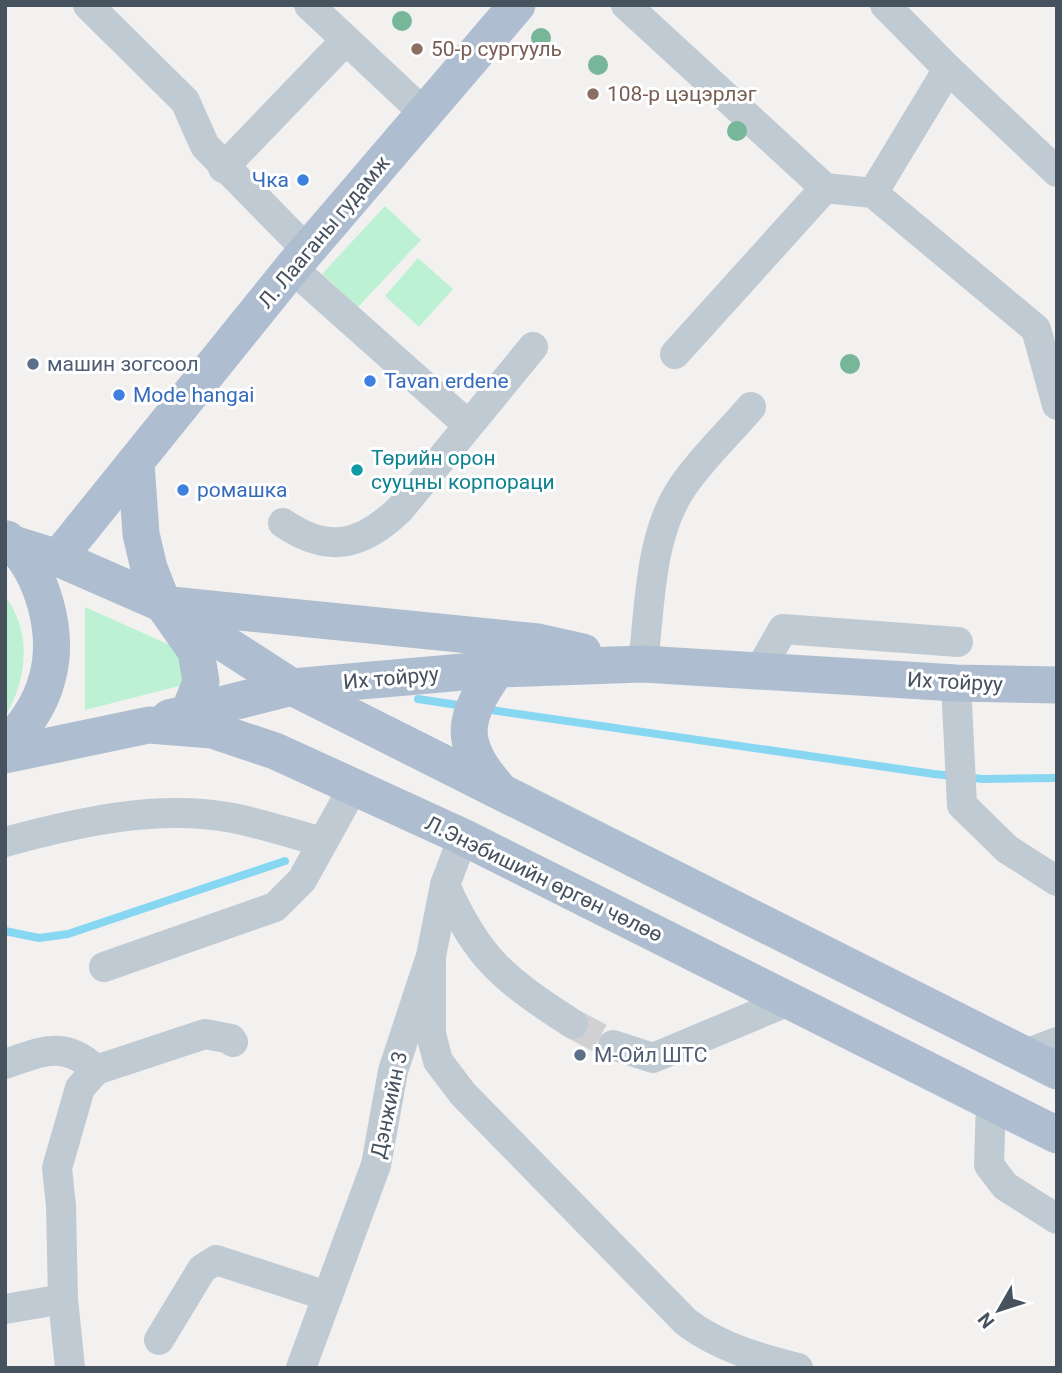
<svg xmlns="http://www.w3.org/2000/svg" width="1062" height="1373" font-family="Roboto,sans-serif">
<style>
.green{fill:#bcf2d3}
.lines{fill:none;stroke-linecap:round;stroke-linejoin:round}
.stream{stroke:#87d7f2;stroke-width:8}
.minor-tunnel{stroke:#d1d0d3;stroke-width:30;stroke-dasharray:30 15;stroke-linecap:butt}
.minor{stroke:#c0cad3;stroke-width:30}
.major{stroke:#aebed0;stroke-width:37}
.tree{fill:#77b699}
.education-dot{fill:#8d6e63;stroke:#fff;stroke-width:2.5}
.shop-dot{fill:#3f7fe0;stroke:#fff;stroke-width:2.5}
.service-dot{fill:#5c6f8a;stroke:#fff;stroke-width:2.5}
.culture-dot{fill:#0f9aa8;stroke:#fff;stroke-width:2.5}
.labels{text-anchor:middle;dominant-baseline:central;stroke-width:6;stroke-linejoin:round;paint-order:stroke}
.education-label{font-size:21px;fill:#785e54;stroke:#fff;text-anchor:start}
.shop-label{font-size:21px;fill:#366cbe;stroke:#fff;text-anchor:start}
.street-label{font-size:21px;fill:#47525f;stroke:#fff}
.service-label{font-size:21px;fill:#4e5e75;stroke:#fff;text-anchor:start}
.culture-label{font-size:21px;fill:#0d838f;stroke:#fff;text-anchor:start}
</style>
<rect width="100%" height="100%" fill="#f3f0f0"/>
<g class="green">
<polygon points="385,206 421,240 358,307 322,274"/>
<polygon points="418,258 453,289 419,327 385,296"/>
<path d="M 5,596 C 32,632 28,678 5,716 Z"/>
<polygon points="85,607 172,646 193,662 183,685 85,710"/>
</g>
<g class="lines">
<g class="stream">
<polyline points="418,699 464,706"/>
<polyline points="484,709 934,774 983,779 1057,778"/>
<polyline points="5,931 39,938 68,934 285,861"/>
</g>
<polyline class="minor-tunnel" points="573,1024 613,1045"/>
<g class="minor">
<polyline points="88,5 185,101 205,146 307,250"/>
<polyline points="309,5 424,113"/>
<polyline points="626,5 825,188 873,193 1036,329 1057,405"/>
<polyline points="948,69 1057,172"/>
<polyline points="223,168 346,40"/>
<polyline points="873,193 948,69 885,5"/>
<polyline points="292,268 467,424"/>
<polyline points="675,354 825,188"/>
<path d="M 283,523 C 328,554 362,546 400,509 L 533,347"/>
<path d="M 643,664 C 650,607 649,535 683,486 C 702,458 729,433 751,407"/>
<polyline points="759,671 783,629 958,642"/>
<polyline points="956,683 962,805 1007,849 1057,881"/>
<path d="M 5,842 C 78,822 158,804 233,818 C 263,824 293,834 322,842"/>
<path d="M 445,885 C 478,960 505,980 573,1024"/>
<path d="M 431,956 L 431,1034 L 438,1061 L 463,1094 L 686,1322 C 719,1347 758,1358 798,1368"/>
<polyline points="104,967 275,907 302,880 354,786"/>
<polyline points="613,1045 653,1058 789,1001"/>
<polyline points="1023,1055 1057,1042"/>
<path d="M 5,1064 C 43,1051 65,1040 96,1070"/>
<polyline points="991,1102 989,1165 1005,1186 1057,1219"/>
<polyline points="63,1299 61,1206 57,1168 80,1088 96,1070 205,1034 231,1039 233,1042"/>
<polyline points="5,1309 63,1299 70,1368"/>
<polyline points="159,1340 202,1269 216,1260 327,1296"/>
<polyline points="301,1368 376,1165 393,1071 431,956 445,885 463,837"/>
</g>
<g class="major">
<polyline points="136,463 141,534 149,568 163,604 196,651 201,682 189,712"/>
<polyline points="13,544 58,558 163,604 292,687 1057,1071"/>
<polyline points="58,558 292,268 517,5"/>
<polyline points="171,605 538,642 583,652"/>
<polyline points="169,718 292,687 497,669 643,664 956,683 1057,685"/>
<path d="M 5,747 C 24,727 40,706 47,679 C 60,633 43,570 7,539"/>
<polyline points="5,755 149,725 212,730 275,751 463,837 1057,1135"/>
<path d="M 497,787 C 456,741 464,716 497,669"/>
</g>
</g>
<g class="tree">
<circle cx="402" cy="21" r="10"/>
<circle cx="541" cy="38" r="10"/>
<circle cx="598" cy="65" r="10"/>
<circle cx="737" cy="131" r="10"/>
<circle cx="850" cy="364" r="10"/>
</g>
<g class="education-dot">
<circle cx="417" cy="49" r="7"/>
<circle cx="593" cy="94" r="7"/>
</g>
<g class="shop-dot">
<circle cx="303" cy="180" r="7"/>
<circle cx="370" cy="381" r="7"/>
<circle cx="119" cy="395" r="7"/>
<circle cx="183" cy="490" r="7"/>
</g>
<g class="service-dot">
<circle cx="33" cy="364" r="7"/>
<circle cx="580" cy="1055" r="7"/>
</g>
<circle class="culture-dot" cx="357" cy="470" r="7"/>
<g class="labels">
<g class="education-label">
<text x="431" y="49">50-р сургууль</text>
<text x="607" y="94">108-р цэцэрлэг</text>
</g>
<g class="shop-label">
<text x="289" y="180" text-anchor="end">Чка</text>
<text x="384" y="381">Tavan erdene</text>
<text x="133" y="395">Mode hangai</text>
<text x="197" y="490">ромашка</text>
</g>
<g class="street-label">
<text transform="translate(324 232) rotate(-50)">Л. Лааганы гудамж</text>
<text transform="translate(391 678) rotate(-5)">Их тойруу</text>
<text transform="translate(955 682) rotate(3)">Их тойруу</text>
<text transform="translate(544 879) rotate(26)">Л.Энэбишийн өргөн чөлөө</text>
<text transform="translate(389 1105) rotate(-78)">Дэнжийн 3</text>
</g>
<g class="service-label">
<text x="47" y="364">машин зогсоол</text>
<text x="594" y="1055">М-Ойл ШТС</text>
</g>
<g class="culture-label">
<text x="371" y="458">Төрийн орон<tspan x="371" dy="24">сууцны корпораци</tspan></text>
</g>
</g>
<rect width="1062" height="1373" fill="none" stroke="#47525f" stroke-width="14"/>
<g transform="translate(999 1310) rotate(231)" stroke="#ffffff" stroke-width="5" paint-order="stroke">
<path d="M0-5L12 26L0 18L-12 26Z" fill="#47525f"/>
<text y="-10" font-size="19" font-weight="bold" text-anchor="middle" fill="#47525f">N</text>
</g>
</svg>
